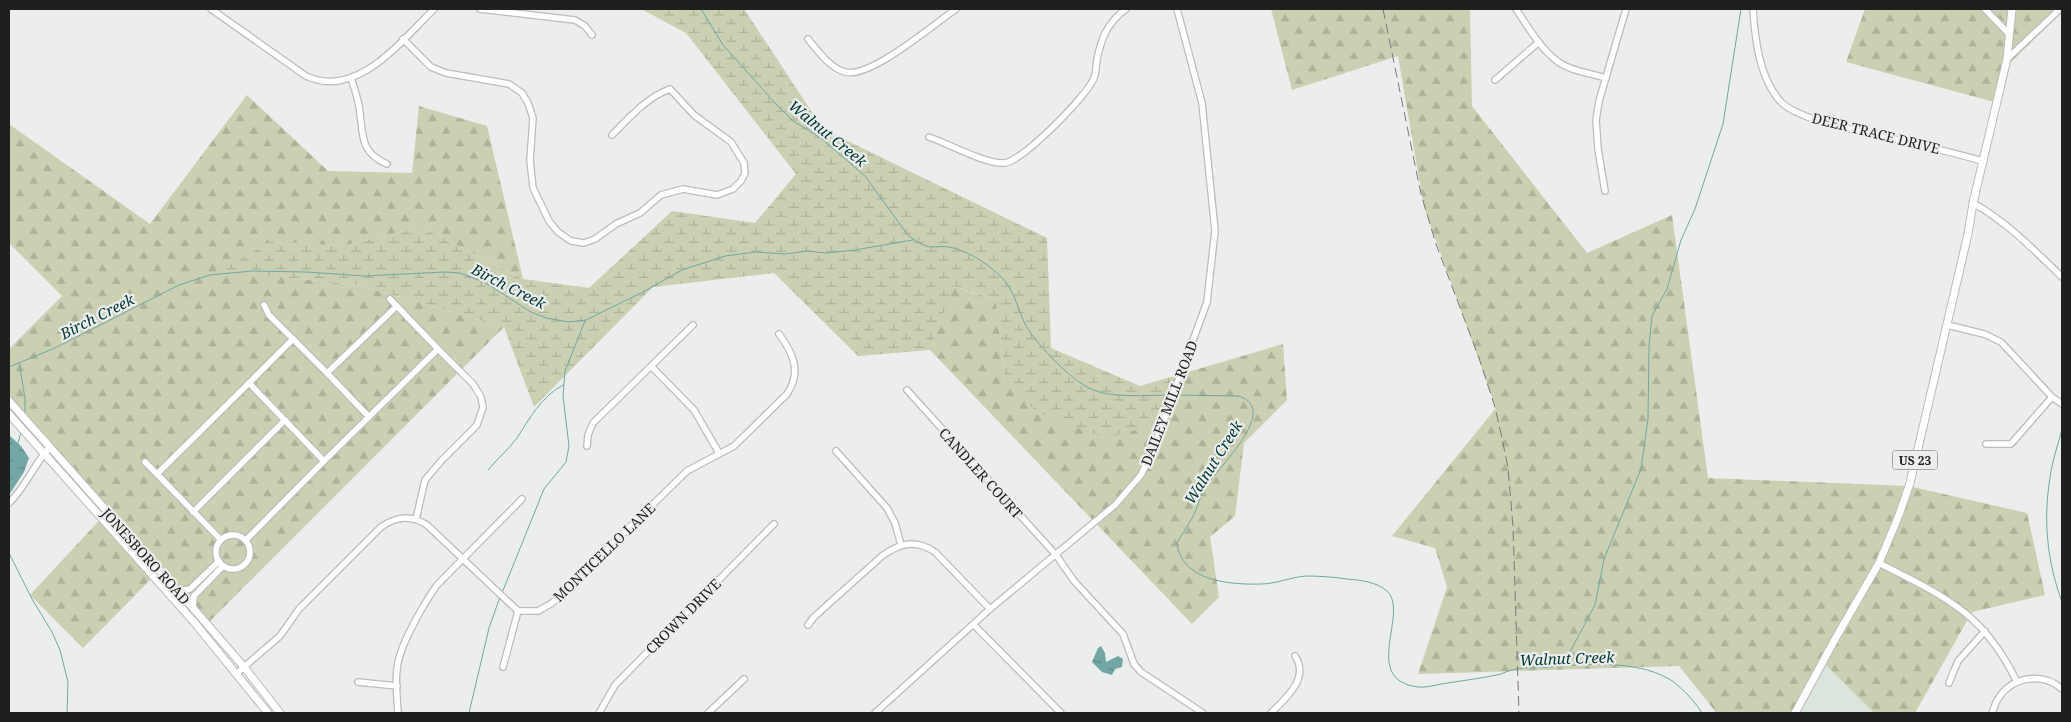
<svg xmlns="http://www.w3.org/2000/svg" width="2071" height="722" font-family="'Noto Serif',serif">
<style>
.built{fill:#dbe5dd}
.forest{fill:url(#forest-firs)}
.wetland{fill:url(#wetland-marsh)}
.water{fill:url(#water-ripples)}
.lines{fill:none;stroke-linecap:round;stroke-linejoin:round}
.stream{stroke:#72a7a5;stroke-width:1}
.minor-casing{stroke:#babdbb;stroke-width:8}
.major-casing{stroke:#babdbb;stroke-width:9}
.minor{stroke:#fff;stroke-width:5.5}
.major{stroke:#fff;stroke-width:7}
.rail{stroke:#797b7a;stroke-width:1;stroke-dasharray:10 5;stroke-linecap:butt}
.labels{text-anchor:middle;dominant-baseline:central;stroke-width:4.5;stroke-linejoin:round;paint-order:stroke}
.shield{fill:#ebeeec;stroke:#5c5e5c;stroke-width:1}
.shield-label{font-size:12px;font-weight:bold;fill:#1e201f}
.street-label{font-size:14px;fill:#1e201f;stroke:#ebeeec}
.water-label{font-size:15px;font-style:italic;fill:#003635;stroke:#ebeeec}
</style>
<defs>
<pattern id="forest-firs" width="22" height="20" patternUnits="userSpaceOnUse" patternTransform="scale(1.25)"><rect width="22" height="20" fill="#cad0b1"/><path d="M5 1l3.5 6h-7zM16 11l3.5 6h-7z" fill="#adb298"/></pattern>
<pattern id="wetland-marsh" width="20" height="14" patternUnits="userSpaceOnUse" patternTransform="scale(1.25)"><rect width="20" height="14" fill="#cad0b1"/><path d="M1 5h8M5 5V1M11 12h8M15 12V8" fill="none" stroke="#adb298"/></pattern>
<pattern id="water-ripples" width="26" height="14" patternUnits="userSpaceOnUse" patternTransform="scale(1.25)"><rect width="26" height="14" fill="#72a7a5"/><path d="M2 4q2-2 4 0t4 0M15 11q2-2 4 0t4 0" fill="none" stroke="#5d8886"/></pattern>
</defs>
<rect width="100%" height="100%" fill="#ebeeec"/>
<polygon class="built" points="1823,661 1874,713 1794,713"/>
<g class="forest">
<polygon points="1271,9 1470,9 1472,106 1587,253 1672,215 1708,478 1908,486 2027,513 2045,595 1972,612 1915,713 1874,713 1823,662 1794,713 1714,713 1715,711 1679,666 1418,674 1447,587 1435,548 1392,536 1496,408 1424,207 1398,56 1292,90"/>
<polygon points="1865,9 2062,9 2062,12 2005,68 1994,102 1846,62"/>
<polygon points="247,95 328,171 412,173 419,106 487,126 523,279 421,227 342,246 270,241 221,271 358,285 504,327 203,628 155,575 83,648 30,595 108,511 9,418 9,349 62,296 9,243 9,124 150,224"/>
<polygon points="952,286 996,300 1005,380 1105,438 1178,375 1283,344 1287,400 1244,443 1235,516 1210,537 1219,597 1192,624 930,350"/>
</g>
<polygon class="wetland" points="641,9 744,9 823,129 1047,238 1051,348 1140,386 1178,375 1164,423 1105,438 1037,412 1005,380 996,300 953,286 930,350 858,356 774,273 653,287 534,407 504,327 358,285 220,271 270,241 342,246 421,227 523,279 589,288 672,211 755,223 796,174 686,33"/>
<g class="water">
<polygon points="9,435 21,446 29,458 24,472 9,495"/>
<polygon points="1101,646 1105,653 1106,662 1118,656 1123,659 1122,667 1115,669 1112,675 1102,672 1092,662 1098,648"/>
</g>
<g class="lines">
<g class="stream">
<path d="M 701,9 L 723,45 L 775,103 L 793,121 L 821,138 L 865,176 L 907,234 C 914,240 923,247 933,247 C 938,247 944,246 949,247 C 966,250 985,262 998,274 C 1013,286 1017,307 1025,324 C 1032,337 1045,351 1056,362 C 1066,372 1076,381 1089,388 C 1110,399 1148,395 1171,395"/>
<polyline points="19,363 25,398 25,414"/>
<polyline points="9,367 55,348 179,285 210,275 252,271 307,272 364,276 445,272 460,273 484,282 531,312 546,318 569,322 586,320 645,291 682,270 725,256 756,252 785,254 807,251 826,253 855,250 913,240"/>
<path d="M 1175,395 L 1238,396 C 1282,408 1217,469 1207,485 C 1202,493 1199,501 1196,510 C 1191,522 1183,532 1177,543 C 1181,581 1230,585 1261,584 C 1276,584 1291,577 1306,576 C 1319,576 1334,577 1347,579 C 1360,580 1377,582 1387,591 C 1410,612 1360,680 1418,687 C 1428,688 1438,684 1448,683 C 1466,680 1484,678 1501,674 C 1517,666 1533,668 1550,667 C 1586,664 1635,660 1667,678 C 1676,682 1681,689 1688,695 C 1693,701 1698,706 1702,713"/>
<path d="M 2062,429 C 2058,445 2052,461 2050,478 C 2043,520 2047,561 2062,602"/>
<polyline points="18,443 21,432"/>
<path d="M 488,470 C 497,459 509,449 517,438 C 529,419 542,396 563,385"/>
<polyline points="9,553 32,599 52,632 60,650 68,682 67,713"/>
<polyline points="502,593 544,489 566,462 569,446 563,396 565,371 585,321"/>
<polyline points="1563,665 1595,605 1604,559 1641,469 1648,419 1649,346 1652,316 1667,289 1681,240 1695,209 1723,124 1741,9"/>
<polyline points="469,713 489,628 500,597"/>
</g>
<defs>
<g id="minor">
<path d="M 211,9 L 306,76 C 357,100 402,40 434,9"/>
<polyline points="480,9 575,20 585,26 592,35"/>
<path d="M 1516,9 C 1528,27 1540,48 1557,61 C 1570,71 1590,73 1606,78"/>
<path d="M 1753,9 C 1755,39 1759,78 1781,102 C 1797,118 1845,128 1867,133 C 1906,142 1945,150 1982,161"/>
<polyline points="1985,9 2009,34"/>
<path d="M 403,39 L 431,67 L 446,73 L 509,84 L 522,93 L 528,103 L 533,118 L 530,160 L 533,188 L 549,221 L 558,232 L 571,241 L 584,243 L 595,239 L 616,224 L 640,213 L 661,195 L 683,189 L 717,195 L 733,189 L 741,181 L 745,173 L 744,163 L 731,142 L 694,115 L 670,89 C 647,97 629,118 612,135"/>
<path d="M 808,39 C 818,51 830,68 845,72 C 870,79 934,24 956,9"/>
<polyline points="2007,59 2060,9"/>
<path d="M 351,78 C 355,90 359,101 360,113 C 363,137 361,153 387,164"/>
<polyline points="1495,80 1539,42"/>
<path d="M 929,137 C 949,144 985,164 1004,163 C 1021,163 1088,95 1094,78 C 1096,73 1096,66 1097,60 C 1101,38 1108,22 1126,9"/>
<polyline points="1605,191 1598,149 1596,120 1599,101 1626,9"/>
<path d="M 1973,203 C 2007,222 2034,250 2062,277"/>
<polyline points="264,305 269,315 327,373"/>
<polyline points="1947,325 1984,334 2001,342 2052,397 2062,404"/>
<polyline points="652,367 694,410 719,453"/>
<polyline points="249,383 293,339"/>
<polyline points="907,390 1056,555 1074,581 1123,634 1134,664 1141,672 1203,713"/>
<polyline points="369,417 327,373 397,306"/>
<polyline points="1986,444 2011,444 2052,397"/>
<polyline points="587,446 588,435 593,423 693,325"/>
<polyline points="836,451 887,508 895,523 901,545"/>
<polyline points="324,461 438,349 390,299"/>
<polyline points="145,462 157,474"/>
<path d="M 9,503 C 26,487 33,465 50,447"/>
<polyline points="193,512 285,420"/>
<polyline points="416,519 425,480 442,460 477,425 483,407 481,397 473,384 438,349"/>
<circle cx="233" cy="552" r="17"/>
<polyline points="221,540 157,474 249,383 324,461 246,540"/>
<path d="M 1879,563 C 1945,597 1983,612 2017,682"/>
<polyline points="178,591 190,589 219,561"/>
<polyline points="193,608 194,596 223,566"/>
<path d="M 808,625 L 814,617 L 882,556 C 900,543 915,539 935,552 L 990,609"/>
<polyline points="974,625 1061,713"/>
<polyline points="503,667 518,611"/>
<path d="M 237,673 L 280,636 L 299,609 L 381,527 C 397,516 411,515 427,525 L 518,611 L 538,611 L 552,603 L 687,471 L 734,446 L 787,394 C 802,372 793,353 779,334"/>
<polyline points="358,682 397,686"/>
<polyline points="1949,683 1958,661 1985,631"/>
<path d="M 398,713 C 397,695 394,672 400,655 C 406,635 425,602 437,585 L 522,499"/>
<polyline points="599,713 615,685 774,524"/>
<polyline points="708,713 744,679"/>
<polyline points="875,713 990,609 1115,505 1141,475 1152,452 1207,302 1215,231 1202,103 1177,9"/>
<path d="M 1271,713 C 1286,698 1310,678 1295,656"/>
<path d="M 1992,713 C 1994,709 1995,703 1998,699 C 2012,676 2043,672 2062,689"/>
</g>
<g id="major">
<polyline points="9,401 193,608 244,667 280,713"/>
<polyline points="9,414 194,622 268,713"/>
<polyline points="1795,713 1834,641 1879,563 1899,515 1910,483 1968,234 1973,203 2007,59 2012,9"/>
</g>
</defs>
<use href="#minor" class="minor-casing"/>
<use href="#major" class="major-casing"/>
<use href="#minor" class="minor"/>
<use href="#major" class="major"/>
<polyline class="rail" points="1383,9 1421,194 1436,244 1479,358 1495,407 1502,438 1508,468 1513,527 1519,713"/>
</g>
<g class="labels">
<rect class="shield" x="1892.5" y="450.5" width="45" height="19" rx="4"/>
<g class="shield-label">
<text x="1915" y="460">US 23</text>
</g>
<g class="street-label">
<text transform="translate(1876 133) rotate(14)">DEER TRACE DRIVE</text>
<text transform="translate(1169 403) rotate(-69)">DAILEY MILL ROAD</text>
<text transform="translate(981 473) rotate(48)">CANDLER COURT</text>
<text transform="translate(604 552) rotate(-44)">MONTICELLO LANE</text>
<text transform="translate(146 556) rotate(48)">JONESBORO ROAD</text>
<text transform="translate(683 616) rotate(-45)">CROWN DRIVE</text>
</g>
<g class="water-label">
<text transform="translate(828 133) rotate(39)">Walnut Creek</text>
<text transform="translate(509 286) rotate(27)">Birch Creek</text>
<text transform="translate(97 316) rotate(-27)">Birch Creek</text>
<text transform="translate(1213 462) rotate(-58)">Walnut Creek</text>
<text transform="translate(1567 658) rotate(-2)">Walnut Creek</text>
</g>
</g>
<rect width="2071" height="722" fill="none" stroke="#1e201f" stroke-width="20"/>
</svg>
